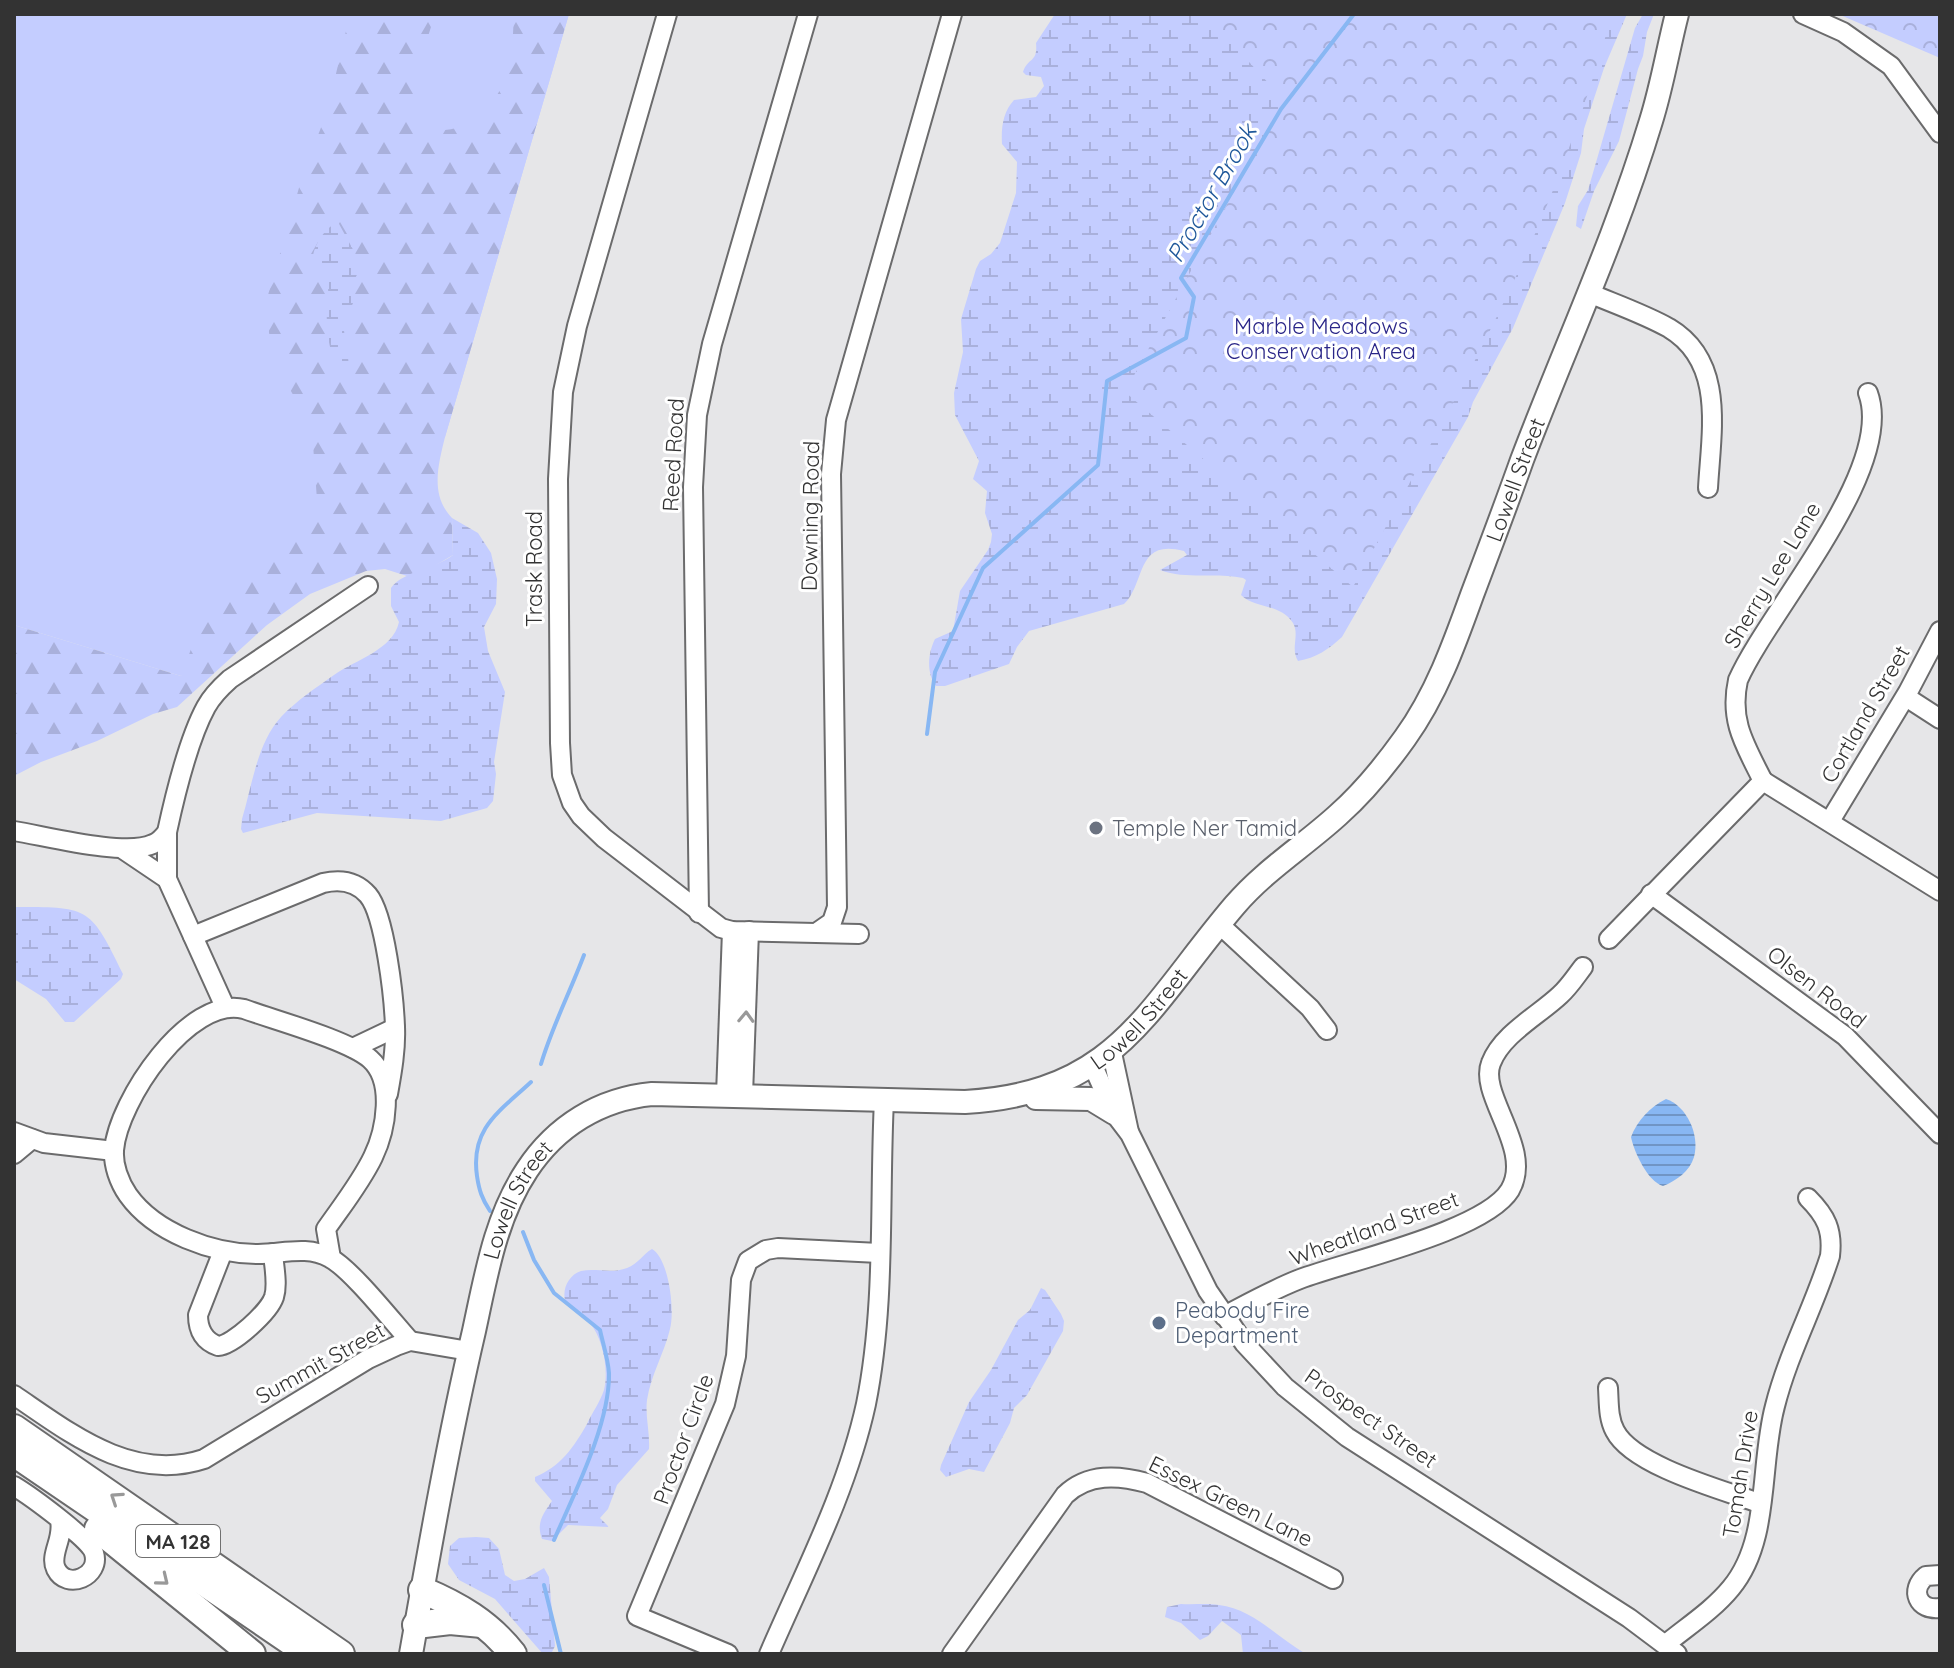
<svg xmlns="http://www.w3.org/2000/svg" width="1954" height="1668" font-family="Quicksand,sans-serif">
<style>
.grass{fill:#c4cdff}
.forest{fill:url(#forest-firs);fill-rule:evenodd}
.wetland{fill:url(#wetland-marsh)}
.park{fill:url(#park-crowns)}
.water{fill:url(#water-rules)}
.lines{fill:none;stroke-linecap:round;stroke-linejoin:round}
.stream{stroke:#88b7f3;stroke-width:4}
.minor-casing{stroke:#6b6b6c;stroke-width:22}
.major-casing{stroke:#6b6b6c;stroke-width:26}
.highway-casing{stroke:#6b6b6c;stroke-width:30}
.minor{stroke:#fff;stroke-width:18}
.major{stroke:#fff;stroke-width:22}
.highway{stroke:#fff;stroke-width:26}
.oneway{stroke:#999}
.worship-dot{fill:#6b7280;stroke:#fff;stroke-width:3}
.service-dot{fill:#5c6f8a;stroke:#fff;stroke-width:3}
.labels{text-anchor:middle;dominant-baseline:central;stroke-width:6;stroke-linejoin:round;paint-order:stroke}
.shield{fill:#fff;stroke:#707070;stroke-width:2}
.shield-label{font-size:20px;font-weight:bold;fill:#333}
.park-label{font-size:22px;fill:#2a2688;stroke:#fff}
.street-label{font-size:22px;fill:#333;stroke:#fff}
.worship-label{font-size:22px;fill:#5b616d;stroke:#fff;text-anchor:start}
.service-label{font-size:22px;fill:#4e5e75;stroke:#fff;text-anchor:start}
.water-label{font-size:24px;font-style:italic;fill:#1e579a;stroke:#fff}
</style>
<defs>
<pattern id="forest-firs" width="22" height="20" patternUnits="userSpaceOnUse" patternTransform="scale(2)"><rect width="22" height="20" fill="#c4cdff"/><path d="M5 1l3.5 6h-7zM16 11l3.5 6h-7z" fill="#a9b0db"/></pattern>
<pattern id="wetland-marsh" width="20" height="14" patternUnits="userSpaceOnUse" patternTransform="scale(2)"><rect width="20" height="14" fill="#c4cdff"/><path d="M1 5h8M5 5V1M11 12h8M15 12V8" fill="none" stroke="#a9b0db"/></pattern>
<pattern id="park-crowns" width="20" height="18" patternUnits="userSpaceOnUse" patternTransform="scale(2)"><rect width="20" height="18" fill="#c4cdff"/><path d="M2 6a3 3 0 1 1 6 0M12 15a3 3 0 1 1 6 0" fill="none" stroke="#a9b0db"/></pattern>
<pattern id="water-rules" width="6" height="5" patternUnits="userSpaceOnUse" patternTransform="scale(2)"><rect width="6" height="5" fill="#88b7f3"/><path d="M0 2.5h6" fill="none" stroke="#7095c5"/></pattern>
</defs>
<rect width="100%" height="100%" fill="#e6e6e8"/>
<polygon class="grass" points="14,14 569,14 445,437 181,676 14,625"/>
<path class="forest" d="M 350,14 L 435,14 C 429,34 411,87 415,105 C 419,120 429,131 445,130 C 478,128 503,95 510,64 C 513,48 513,30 514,14 L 569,14 L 445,437 C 438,466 430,495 452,518 L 453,555 L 431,568 L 407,576 L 385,569 L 366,571 L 310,594 L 267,625 L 177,707 L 153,714 L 97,741 L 41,762 L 14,776 L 14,625 L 181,676 L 197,633 L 297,527 L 317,500 L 313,444 L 308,422 L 286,382 L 269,333 L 268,295 L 303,174 L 327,112 ZM 348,242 L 360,269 L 350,288 L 354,301 L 343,323 L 349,365 C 331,343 325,332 327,303 C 327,293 329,286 325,277 Z"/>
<g class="wetland">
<path d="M 1055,14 L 1627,14 L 1604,68 L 1584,129 L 1581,153 L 1565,203 L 1513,328 L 1473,402 L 1468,417 L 1342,637 C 1329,649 1316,658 1298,661 C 1290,648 1300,635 1293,623 C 1280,603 1255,609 1241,595 L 1246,580 L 1243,578 C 1215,572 1187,580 1160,570 L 1187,555 L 1184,551 C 1135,538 1146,583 1124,604 L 1029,631 L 1017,647 L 1009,664 L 945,686 L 936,686 C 926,673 928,653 935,639 L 953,631 L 960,591 L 988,550 L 991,542 L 992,534 L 985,513 L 987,491 L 973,479 L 979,461 L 955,415 L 954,393 L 963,352 L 961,319 L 976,269 L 980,261 L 991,254 L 1000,243 L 1016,193 L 1017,162 L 1002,144 C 1001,127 1003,112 1014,100 L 1036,97 L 1044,86 L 1041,77 L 1026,75 L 1023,72 C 1028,57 1038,63 1036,43 Z"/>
<polygon points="1643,14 1654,14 1647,32 1643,56 1638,69 1619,141 1594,191 1581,229 1576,226 1578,206 1588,190 1635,28"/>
<path d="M 338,222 L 356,255 L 360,269 L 350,288 L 354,301 L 343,324 L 349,365 L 347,370 L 341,370 C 327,355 326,322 327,303 C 327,297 329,290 328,284 C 325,273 313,270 313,257 C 314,244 327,226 338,222 Z"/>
<path d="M 452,518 L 478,533 L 491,553 L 497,579 L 496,604 L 484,627 L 488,651 L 505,692 L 494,762 L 496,774 L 493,801 L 487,808 L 441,821 L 317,813 L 243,833 L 241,829 L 242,819 C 252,786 257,743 281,717 C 296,701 317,687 334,675 C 355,660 393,650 399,622 L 391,606 L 391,588 C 403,571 435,569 453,555 Z"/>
<path d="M 14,907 C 89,907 90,906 123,974 L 121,979 L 74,1022 L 65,1022 L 46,999 L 14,979 Z"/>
<path d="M 652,1249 C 669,1259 675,1310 670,1329 C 664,1354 651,1374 647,1400 C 645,1416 650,1432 649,1449 L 617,1485 L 608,1509 L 600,1518 L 609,1527 L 568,1525 L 552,1541 L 542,1539 C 536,1523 543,1514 552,1501 L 535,1481 L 535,1477 C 560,1467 574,1447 587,1424 C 592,1413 600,1402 604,1390 C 609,1370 603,1339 590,1323 C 583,1315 574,1309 566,1303 C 561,1291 568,1275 581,1271 C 596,1268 612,1274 627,1268 C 638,1264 643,1254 652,1249 Z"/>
<polygon points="1041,1288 1045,1290 1061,1314 1064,1321 1063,1331 1027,1395 1014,1408 1010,1423 984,1472 969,1469 946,1477 940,1470 941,1465 969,1402 991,1370 1018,1320 1030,1310"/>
<polygon points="476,1537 489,1538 499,1549 505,1575 514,1581 525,1579 544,1568 549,1577 555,1646 551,1654 543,1654 495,1599 459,1580 448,1564 450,1546 459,1538"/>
<path d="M 1181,1604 C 1193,1605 1207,1603 1219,1605 C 1253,1609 1278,1638 1306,1654 L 1243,1654 L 1241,1635 L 1222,1621 L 1208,1636 L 1200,1640 L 1181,1623 L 1165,1617 L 1167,1607 Z"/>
</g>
<g class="park">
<path d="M 1205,14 L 1612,14 C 1586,107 1553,199 1511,287 C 1463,389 1407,487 1353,587 L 1125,392 L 1284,100 Z"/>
<polygon points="1838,14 1940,14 1940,58"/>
</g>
<path class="water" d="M 1666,1099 C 1687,1106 1700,1135 1694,1157 C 1690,1171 1676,1181 1663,1186 C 1648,1182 1634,1152 1631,1137 C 1637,1121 1650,1107 1666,1099 Z"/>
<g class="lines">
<g class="stream">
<polyline points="927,734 935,672 983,568 1098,465 1107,381 1186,338 1194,297 1181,278 1281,109 1354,14"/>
<path d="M 541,1064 C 552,1027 570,992 584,955"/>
<path d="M 490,1211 C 482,1199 479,1190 477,1176 C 470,1128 500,1111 531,1082"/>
<path d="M 523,1232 L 534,1260 L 554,1293 L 600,1330 C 603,1344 608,1359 609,1373 C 610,1424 574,1494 554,1540"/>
<polyline points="544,1585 561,1654"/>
</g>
<defs>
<g id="minor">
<polyline points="667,14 577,326 563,392 558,479 560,743 562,775 572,803 581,816 604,838 721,928 732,931 859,934"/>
<polyline points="1803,14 1843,32 1891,66 1940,133"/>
<path d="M 1589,293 C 1615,304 1644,314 1669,328 C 1726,362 1711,432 1708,488"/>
<polyline points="1906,697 1940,719"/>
<path d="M 1763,781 C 1745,745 1729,721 1738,680 C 1769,610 1896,469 1868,393"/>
<polyline points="1763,781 1940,891"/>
<polyline points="1830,821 1908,692 1940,631"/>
<path d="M 14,831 C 46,836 125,857 153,844 C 159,842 163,837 167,832 C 175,795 188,740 206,707 C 212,696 221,687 230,679 L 368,586"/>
<polyline points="167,832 167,879"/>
<polyline points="124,850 167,879 225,1007"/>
<polyline points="1651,894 1845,1036 1940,1134"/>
<polyline points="699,913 693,487 697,415 712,344 808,14"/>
<polyline points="1219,924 1310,1008 1327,1030"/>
<polyline points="819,931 832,922 837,907 831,474 836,420 952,14"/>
<path d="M 193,936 L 323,883 C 340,879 356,881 368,895 C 385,915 394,998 395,1027 C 396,1049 392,1072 388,1094"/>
<polyline points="1609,939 1763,781"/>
<polyline points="353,1048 395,1028"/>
<polyline points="1112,1053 1129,1132"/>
<polyline points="1093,1066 1114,1113 1130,1134 1208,1291 1244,1343 1285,1387 1347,1437 1629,1618 1677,1654"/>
<polyline points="726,1095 732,931"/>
<polyline points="743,1095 749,931"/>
<polyline points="14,1132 44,1143 114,1151"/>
<polyline points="14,1154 32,1139"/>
<path d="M 223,1251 L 198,1315 C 198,1330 204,1341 218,1346 C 233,1345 269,1312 274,1297 C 278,1284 274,1267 273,1253"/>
<path d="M 331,1258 L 326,1229 C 342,1206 361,1182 373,1157 C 386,1130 395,1081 370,1059 C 348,1040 274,1020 244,1009 C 189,995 118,1101 114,1150 C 113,1165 119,1182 128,1195 C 155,1233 213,1254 258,1254 C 282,1254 307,1245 330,1258 C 351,1269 392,1321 410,1341"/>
<path d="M 1224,1316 C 1249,1303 1274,1289 1300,1279 C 1348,1261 1485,1231 1510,1190 C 1534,1149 1478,1095 1491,1063 C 1502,1034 1539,1015 1560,995 C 1569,987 1576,976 1583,967"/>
<path d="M 1608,1388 C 1609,1403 1608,1418 1615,1431 C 1633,1466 1723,1490 1759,1503"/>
<path d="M 14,1395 C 70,1433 132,1483 204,1459 L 368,1359 L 396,1346 L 410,1341 L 469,1351"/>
<path d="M 14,1486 C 29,1495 90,1539 94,1553 C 101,1576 67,1591 56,1569 C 49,1555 64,1539 60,1521"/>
<path d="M 1940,1575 L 1926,1576 C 1909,1590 1918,1611 1940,1608"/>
<path d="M 1666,1644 C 1688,1626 1713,1610 1731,1588 C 1771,1540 1759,1465 1775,1406 C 1788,1354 1814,1307 1830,1256 C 1833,1230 1826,1216 1808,1198"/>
<polyline points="728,1654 637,1616 725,1404 736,1356 741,1280 748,1261 766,1250 778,1248 879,1253"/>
<path d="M 769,1654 C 804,1573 847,1491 866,1404 C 886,1305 879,1200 884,1100"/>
<path d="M 952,1654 L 1065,1495 C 1088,1473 1118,1475 1147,1483 L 1333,1579"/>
</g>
<g id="major">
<polyline points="1036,1098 1091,1099 1114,1113"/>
<path id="s1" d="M 411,1654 C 430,1546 449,1438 474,1331 C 486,1276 495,1218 527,1170 C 556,1126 600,1099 652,1094 L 965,1102 C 1118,1093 1147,1008 1235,905 C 1265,870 1304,846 1338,815 C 1364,792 1385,766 1405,738 C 1436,695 1454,645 1472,595 C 1489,550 1506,505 1522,460 C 1565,347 1616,237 1651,121 C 1662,86 1668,49 1677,14"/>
</g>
<g id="highway">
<polyline points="14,1428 341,1654"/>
<polyline points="14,1453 309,1654"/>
<polyline points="98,1529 252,1654"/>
<path d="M 422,1590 C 458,1605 489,1623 513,1654"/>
<polyline points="416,1625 450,1621 482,1624"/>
</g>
</defs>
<use href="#minor" class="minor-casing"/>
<use href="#major" class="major-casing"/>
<use href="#highway" class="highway-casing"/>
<use href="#minor" class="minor"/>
<use href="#major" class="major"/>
<use href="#highway" class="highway"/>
</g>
<defs><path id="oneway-chevron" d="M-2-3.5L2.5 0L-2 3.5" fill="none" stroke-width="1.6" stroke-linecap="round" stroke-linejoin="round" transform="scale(2)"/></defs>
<g class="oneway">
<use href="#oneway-chevron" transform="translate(746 1017) rotate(-88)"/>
<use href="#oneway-chevron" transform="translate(116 1498) rotate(-146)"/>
<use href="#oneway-chevron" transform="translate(163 1580) rotate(39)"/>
</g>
<circle class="worship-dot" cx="1096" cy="828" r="8"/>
<circle class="service-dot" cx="1159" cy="1323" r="8"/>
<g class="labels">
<rect class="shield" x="136" y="1525" width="84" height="32" rx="6"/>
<g class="shield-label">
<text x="178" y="1541">MA 128</text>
</g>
<g class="park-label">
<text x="1321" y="326">Marble Meadows<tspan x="1321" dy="25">Conservation Area</tspan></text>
</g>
<g class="street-label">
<text transform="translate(673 455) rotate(-87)">Reed Road</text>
<text stroke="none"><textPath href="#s1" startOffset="1834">Lowell Street</textPath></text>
<text transform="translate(810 516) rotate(-89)">Downing Road</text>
<text transform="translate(534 569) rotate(-90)">Trask Road</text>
<text transform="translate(1772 575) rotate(-59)">Sherry Lee Lane</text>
<text transform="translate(1865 714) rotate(-60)">Cortland Street</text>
<text transform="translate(1817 987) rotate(38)">Olsen Road</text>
<text stroke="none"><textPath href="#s1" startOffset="1164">Lowell Street</textPath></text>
<text stroke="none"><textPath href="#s1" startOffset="468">Lowell Street</textPath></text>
<text transform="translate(1374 1228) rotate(-20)">Wheatland Street</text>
<text transform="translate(320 1363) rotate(-29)">Summit Street</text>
<text transform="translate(1371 1418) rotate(35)">Prospect Street</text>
<text transform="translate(683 1439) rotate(-70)">Proctor Circle</text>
<text transform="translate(1740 1474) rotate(-81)">Tomah Drive</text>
<text transform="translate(1231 1501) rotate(26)">Essex Green Lane</text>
</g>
<g class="worship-label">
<text x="1112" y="828">Temple Ner Tamid</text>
</g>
<g class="service-label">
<text x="1175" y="1310">Peabody Fire<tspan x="1175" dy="25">Department</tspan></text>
</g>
<g class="water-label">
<text transform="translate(1211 193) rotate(-60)">Proctor Brook</text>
</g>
</g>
<rect width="1954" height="1668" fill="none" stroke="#333333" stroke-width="32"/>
</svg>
